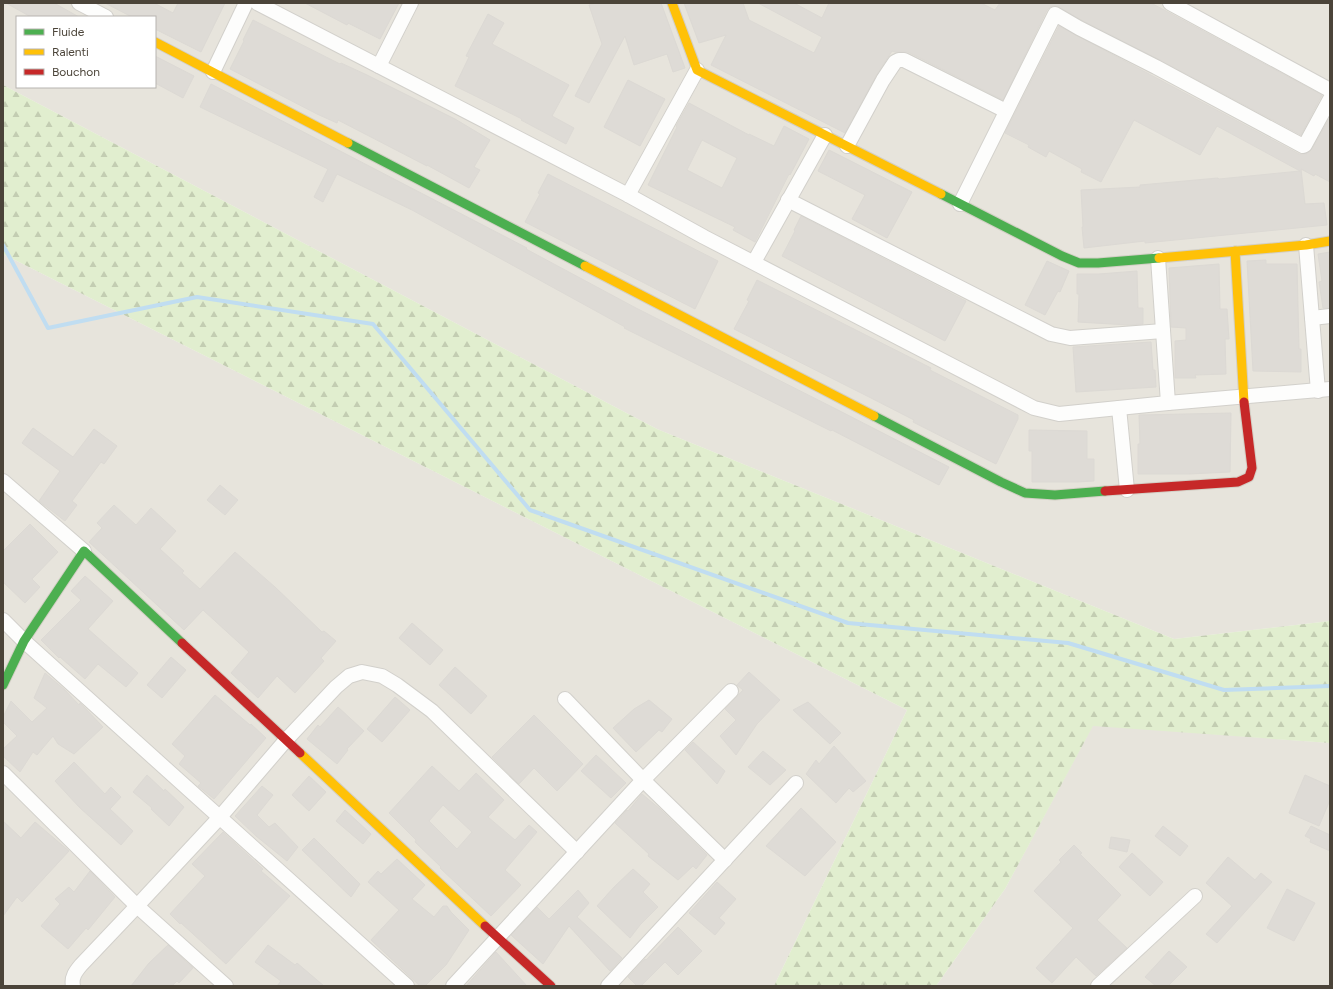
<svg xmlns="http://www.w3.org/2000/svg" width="1333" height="989" font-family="Figtree,sans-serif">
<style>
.residential{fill:#e7e4dc;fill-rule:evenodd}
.forest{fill:url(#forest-firs)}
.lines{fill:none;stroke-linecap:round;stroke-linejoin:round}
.stream{stroke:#c0ddf1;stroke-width:4}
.building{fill:#dedbd6;stroke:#dcd9d4;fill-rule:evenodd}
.street-casing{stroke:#d2d0cb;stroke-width:16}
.fast-casing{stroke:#d3cfc5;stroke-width:11}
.slow-casing{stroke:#d3cfc5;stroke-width:11}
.jam-casing{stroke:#d3cfc5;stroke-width:11}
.street{stroke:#fdfdfc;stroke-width:14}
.fast{stroke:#4caf50;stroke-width:9}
.slow{stroke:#ffc107;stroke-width:9}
.jam{stroke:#c62828;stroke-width:9}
</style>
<defs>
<pattern id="forest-firs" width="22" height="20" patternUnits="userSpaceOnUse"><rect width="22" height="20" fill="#e1eecf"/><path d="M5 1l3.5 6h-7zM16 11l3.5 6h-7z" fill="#c3cdb2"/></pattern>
</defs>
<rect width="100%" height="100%" fill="#f4f2ee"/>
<g class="residential">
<path d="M 3,3 L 1330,3 L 1330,621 L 1174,639 L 657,429 L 3,85 ZM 17,17 L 155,17 L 155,87 L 17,87 Z"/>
<polygon points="3,254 907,710 774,986 3,986"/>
<polygon points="1093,725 1330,743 1330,986 936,986 1005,889"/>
</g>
<polygon class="forest" points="3,85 657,429 1174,639 1330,621 1330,743 1093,726 1005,889 936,986 774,986 907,710 3,254"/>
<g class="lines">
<polyline class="stream" points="3,245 48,328 197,297 373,324 530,510 848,623 1068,643 1224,690 1330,686"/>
</g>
<g class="building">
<polygon points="6,3 54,3 79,17 31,17"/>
<polygon points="105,3 154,3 173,13 178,3 225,3 201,52 155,29 155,17 132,17"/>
<polygon points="305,3 399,3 380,39 348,23 347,25"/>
<polygon points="596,3 661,3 685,68 673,72 667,54 634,65 625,36 589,103 575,96 602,44 589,5"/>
<polygon points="684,3 743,3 749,20 814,53 822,37 758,3 794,3 822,18 829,3 981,3 995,10 1000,3 1151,3 1322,95 1301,135 1160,60 1083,21 1059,7 1054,6 1050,7 1047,10 1003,100 908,52 895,52 892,51 876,76 845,133 711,65 726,35 699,43"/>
<polygon points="488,14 504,23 492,44 569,85 552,116 574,128 566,144 521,120 522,119 455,86 469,57 466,56"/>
<polygon points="253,20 340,64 341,63 367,75 455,119 490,140 474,167 480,170 469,188 427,165 427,166 338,120 337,123 317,114 230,69 244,41 243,40"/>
<polygon points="1059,26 1299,154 1306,154 1312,149 1330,117 1330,182 1315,174 1314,176 1301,169 1305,204 1324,203 1327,225 1145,243 1145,241 1084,248 1082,227 1083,227 1081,190 1140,187 1140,185 1218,178 1219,179 1300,171 1217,126 1200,155 1134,120 1101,182 1081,172 1082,169 1049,151 1046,157 1028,147 1029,145 1005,133"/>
<polygon points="155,56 194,76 183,98 155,83"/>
<polygon points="628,80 665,99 640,146 604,127"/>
<polygon points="211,84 527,248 526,249 636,308 834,408 949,467 939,485 832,430 831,431 624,328 625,327 412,210 337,174 323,202 314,197 328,169 200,107"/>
<path d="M 689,103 L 749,135 L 749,134 L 774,146 L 784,126 L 809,139 L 790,175 L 789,174 L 755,242 L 733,230 L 735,227 L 648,185 L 677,127 L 676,126 ZM 702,140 L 737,158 L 722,188 L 687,170 Z"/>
<polygon points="829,150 912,192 887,238 852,219 865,195 818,171"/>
<polygon points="548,174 718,261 695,309 525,222 540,194 538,193"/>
<polygon points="801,216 966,301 945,341 782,256 795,231 794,230"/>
<polygon points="1330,252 1330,308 1323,308 1319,282 1322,281 1318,254"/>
<polygon points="1266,260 1266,264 1297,264 1299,349 1301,349 1301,372 1253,371 1247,261"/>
<polygon points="1047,261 1069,271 1060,292 1058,291 1045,315 1025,305"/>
<polygon points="1219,264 1220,309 1227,309 1229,339 1225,339 1226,374 1195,375 1196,378 1175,378 1175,341 1186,340 1186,328 1171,327 1169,268"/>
<polygon points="1137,271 1138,308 1143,308 1143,324 1128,325 1078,322 1079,294 1077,294 1077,274 1099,274"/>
<polygon points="757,280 931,368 930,370 1018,415 1018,419 996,464 913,422 914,420 871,398 734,329 749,301 747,300"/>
<polygon points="1151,342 1153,370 1155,370 1156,387 1076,392 1073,347"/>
<polygon points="1231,413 1230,472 1189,474 1138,474 1138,444 1140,444 1139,415"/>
<polygon points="33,428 73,457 94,429 117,446 104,464 101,462 72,501 77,505 65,521 39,501 60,471 22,443"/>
<polygon points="1029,430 1087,431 1087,459 1094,459 1094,481 1077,482 1032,482 1032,451 1029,451"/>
<polygon points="220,485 238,500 225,515 207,500"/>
<polygon points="114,505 136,525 151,508 176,531 160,549 184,571 182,573 200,589 235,552 275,587 322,632 324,631 336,641 321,658 324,661 295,693 277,676 258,698 231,673 249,652 203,610 184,630 89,542 102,528 97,523"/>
<polygon points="30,524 58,552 32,579 40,587 25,603 3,582 3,551"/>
<polygon points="85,576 113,601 88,629 138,673 126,687 98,664 85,679 60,657 59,658 41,640 81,600 71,591"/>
<polygon points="412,623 443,650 430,665 399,638"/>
<polygon points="171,657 186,670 162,698 147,685"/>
<polygon points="455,667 487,696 471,714 439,685"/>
<polygon points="749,672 780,700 757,724 736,755 720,736 736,720 725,709 743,690 737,685"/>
<polygon points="45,673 65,690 79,705 80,703 84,707 103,727 74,754 58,744 53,736 37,755 33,752 20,772 3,756 3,749 17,736 3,722 3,717 11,701 32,722 47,708 34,698"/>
<polygon points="215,695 250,725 251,724 266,738 214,799 198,786 201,783 179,764 185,756 172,744"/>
<polygon points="395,697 410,710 382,742 367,729"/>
<polygon points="649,700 672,719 662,732 659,730 636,752 613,728 634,709"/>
<polygon points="808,702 841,733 830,744 793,710"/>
<polygon points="338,707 364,731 347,749 348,750 337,764 307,739 318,725 320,727"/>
<polygon points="534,715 583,764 557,791 534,768 519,784 492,757"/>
<polygon points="693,742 725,771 717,784 685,750"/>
<polygon points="834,746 866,781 853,792 849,788 836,803 806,774 816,760 819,764"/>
<polygon points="763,751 786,770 770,785 748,767"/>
<polygon points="596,755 626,783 611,798 581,771"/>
<polygon points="74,762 105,794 111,787 121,797 110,809 133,831 121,845 79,807 55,781"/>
<path d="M 432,766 L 459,791 L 476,773 L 504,800 L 488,817 L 515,840 L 529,825 L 537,832 L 505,870 L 521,885 L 491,916 L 440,868 L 441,867 L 415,842 L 416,840 L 389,813 ZM 443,805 L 472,832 L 457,849 L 429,821 Z"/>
<polygon points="147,775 164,791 165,789 184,807 169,826 151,809 152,808 133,792"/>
<polygon points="1305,775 1330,786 1330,800 1319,826 1289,813"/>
<polygon points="309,776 326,792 309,811 292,795"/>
<polygon points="262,786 273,795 257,815 269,827 275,823 298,847 287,861 256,836 235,816"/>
<polygon points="642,794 660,809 707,855 696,869 693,866 678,880 648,856 649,854 615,823 627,810 628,811"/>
<polygon points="801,808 836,842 805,876 766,846"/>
<polygon points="345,810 371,834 363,844 336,821"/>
<polygon points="3,821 21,838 35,822 69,851 22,902 17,897 3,916"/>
<polygon points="1163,826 1188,846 1180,856 1155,836"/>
<polygon points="1311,826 1330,835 1330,851 1310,842 1311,839 1305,836"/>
<polygon points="223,832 263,869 261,871 290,896 226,964 181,923 180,924 170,914 205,876 192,864"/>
<polygon points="1111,837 1130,840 1127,852 1109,848"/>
<polygon points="314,838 360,884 351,897 302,850"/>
<polygon points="1074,845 1082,853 1080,854 1121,895 1097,920 1127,948 1096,976 1076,957 1052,983 1036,968 1073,928 1034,891 1061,862 1059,860"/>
<polygon points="1132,853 1163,882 1150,896 1119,867"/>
<polygon points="1228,857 1255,880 1261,873 1272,882 1217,943 1206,934 1232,906 1206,883"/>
<polygon points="397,859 425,885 412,899 434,917 443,906 447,906 451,912 469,930 446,965 425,986 420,986 371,940 399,910 368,882 378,871 381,874"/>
<polygon points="633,869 650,884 643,892 658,907 640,925 630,938 597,906 614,887"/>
<polygon points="90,871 115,897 88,930 86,928 68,949 41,926 60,904 55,899 69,887 74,892"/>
<polygon points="717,882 736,899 719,918 725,923 715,935 689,913"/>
<polygon points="1287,889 1315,903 1294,941 1267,928"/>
<polygon points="578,890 589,903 577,917 622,958 610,971 569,926 543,964 511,935 537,907 549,919"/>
<polygon points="678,927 702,951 678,975 665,962 641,986 637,986 628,977 645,959 646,960"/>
<polygon points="168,945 193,968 179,983 177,981 172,986 131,986 149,963"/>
<polygon points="268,945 295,965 297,963 324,986 277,986 281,981 255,962"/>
<polygon points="1169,951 1187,967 1168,986 1156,986 1145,977"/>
<polygon points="496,952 527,986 466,986"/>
</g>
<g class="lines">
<defs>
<g id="street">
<polyline points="79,3 106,17"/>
<polyline points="257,3 628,195 704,237 1034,408 1059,414 1168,403 1330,389"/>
<polyline points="1170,3 1330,90"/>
<polyline points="379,66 411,3"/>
<polyline points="213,72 246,3"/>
<polyline points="847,146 883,80 895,62 899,60 904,60 1006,111"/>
<polyline points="628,195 697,70"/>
<polyline points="788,200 1051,334 1070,338 1163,331"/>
<polyline points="960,204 1055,14 1079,28 1156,67 1303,146 1305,145 1330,99"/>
<polyline points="1306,245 1318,391"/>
<polyline points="1158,258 1168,403"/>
<polyline points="754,262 825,135"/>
<polyline points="1312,318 1330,316"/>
<polyline points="1119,408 1127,490"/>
<polyline points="3,481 84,551"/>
<polyline points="3,620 24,641 407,986"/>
<polyline points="565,699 643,780 725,860"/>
<polyline points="3,773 137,906 226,986"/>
<path d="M 73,986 C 71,977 76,971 81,965 L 137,906 L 220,817 L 286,740 L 336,687 L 349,676 L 362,672 L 382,676 L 397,685 L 432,711 L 577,852"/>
<polyline points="453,986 643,780 731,691"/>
<polyline points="608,986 796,783"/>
<polyline points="1098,986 1195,896"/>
</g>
<g id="fast">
<polyline points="348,143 585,266"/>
<polyline points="941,194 1062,256 1079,263 1098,263 1159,258"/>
<polyline points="874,416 1001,482 1025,493 1055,495 1105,491"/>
<polyline points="3,685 24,641 84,551 182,643"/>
</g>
<g id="slow">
<polyline points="672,3 697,70 941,194"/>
<polyline points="155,42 348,143"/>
<polyline points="1235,251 1244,402"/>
<polyline points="1159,258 1306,245 1330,241"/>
<polyline points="585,266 874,416"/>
<polyline points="300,753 485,926"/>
</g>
<g id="jam">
<polyline points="1105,491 1238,482 1249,477 1252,468 1244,402"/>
<polyline points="182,643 300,753"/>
<polyline points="485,926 551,986"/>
</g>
</defs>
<use href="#street" class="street-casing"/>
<use href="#fast" class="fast-casing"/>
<use href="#slow" class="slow-casing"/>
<use href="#jam" class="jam-casing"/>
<use href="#street" class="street"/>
<use href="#fast" class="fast"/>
<use href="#slow" class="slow"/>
<use href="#jam" class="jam"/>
</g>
<rect width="1333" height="989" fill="none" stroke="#4b4439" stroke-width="8"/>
<rect x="16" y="16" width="140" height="72" fill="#ffffff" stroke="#b7b4b0"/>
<rect x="24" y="29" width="20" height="6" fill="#4caf50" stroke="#b7b4b0"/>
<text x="52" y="36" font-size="12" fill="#4b4439">Fluide</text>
<rect x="24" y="49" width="20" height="6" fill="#ffc107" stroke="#b7b4b0"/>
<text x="52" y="56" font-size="12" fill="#4b4439">Ralenti</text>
<rect x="24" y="69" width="20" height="6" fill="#c62828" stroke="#b7b4b0"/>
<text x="52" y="76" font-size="12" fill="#4b4439">Bouchon</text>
</svg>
